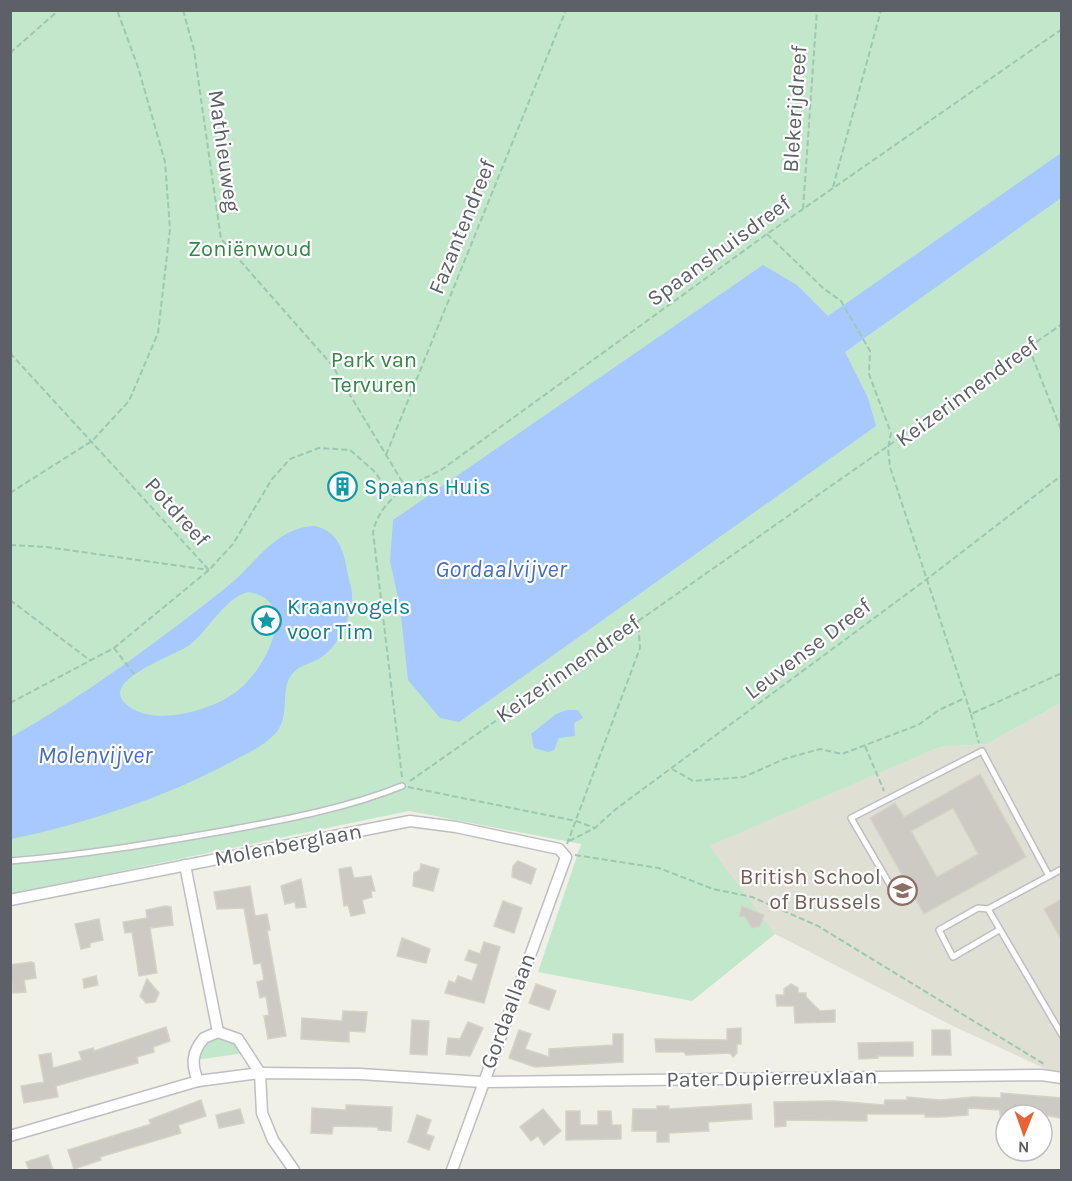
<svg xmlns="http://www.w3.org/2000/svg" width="1072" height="1181" font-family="Karla,sans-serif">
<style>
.education{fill:#e0dfd4}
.green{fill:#c3e7ca}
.water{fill:#a7c9ff;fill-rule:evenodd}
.building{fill:#cccac3;stroke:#d5d3c4;stroke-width:1.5;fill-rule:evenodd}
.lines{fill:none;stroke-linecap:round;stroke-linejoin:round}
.lane-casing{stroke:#bebec5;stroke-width:8}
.street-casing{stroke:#bebec5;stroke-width:13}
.path{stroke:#9cc8b1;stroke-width:2;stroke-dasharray:6 3;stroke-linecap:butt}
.lane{stroke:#fff;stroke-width:5}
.street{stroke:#fff;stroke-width:10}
.labels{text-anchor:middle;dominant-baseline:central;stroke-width:4.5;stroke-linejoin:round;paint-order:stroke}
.street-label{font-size:22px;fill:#5e6067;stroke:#fff}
.park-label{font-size:22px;fill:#358648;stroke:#fff}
.culture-label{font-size:22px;fill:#0d838f;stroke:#fff;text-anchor:start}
.education-label{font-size:22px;fill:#785e54;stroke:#fff;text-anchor:end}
.water-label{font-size:24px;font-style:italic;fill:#486ec4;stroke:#fff}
</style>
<rect width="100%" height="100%" fill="#f0f0e6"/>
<polygon class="education" points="1061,703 1061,1076 953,1026 775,934 708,846 940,747 987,744"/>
<g class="green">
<polygon points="10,11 1061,11 1061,703 987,744 940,747 709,846 775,934 692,1001 538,972 581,844 409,811 11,894"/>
<polygon points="214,1038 233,1041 245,1053 195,1060 198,1052"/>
</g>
<g class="water">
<polygon points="1061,153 1061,198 845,352 868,398 876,426 459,722 440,718 408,680 400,607 390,561 393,520 763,265 797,285 828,316"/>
<path d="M 315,526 C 340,532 344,553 348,575 C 349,581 353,591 352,597 C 351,617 339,647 320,658 C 311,664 299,665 292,674 C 280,689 290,713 278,730 C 268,744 248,753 233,761 C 164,798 87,823 11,839 L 11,737 C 87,694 159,641 228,586 C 247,571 261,550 281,537 C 292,530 303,526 315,526 ZM 248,592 C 301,600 266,665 243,686 C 228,700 210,707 191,712 C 172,716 151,719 133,709 C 87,683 179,655 191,644 C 209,629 225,598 248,592 Z"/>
<polygon points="567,710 578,710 583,718 574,723 575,736 559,738 554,750 548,752 534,748 531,734 556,714"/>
</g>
<g class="building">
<polygon points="352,478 356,492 335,499 330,484"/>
<path d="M 980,774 L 1026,857 L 924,914 L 870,818 L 895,803 L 904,817 ZM 953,808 L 978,854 L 937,877 L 911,831 Z"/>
<polygon points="518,861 536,869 531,884 512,877 513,866"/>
<polygon points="421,864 439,869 433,891 413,886 414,873 420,870"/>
<polygon points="351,867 354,878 371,876 375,891 371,891 372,897 362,900 365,913 351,916 348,905 344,906 339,869"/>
<polygon points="301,879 306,907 296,908 295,902 285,904 281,886"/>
<polygon points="250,886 255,916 267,914 270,930 267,930 286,1036 268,1039 264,1016 269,1015 266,996 260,998 257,982 264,980 261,963 254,964 244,908 217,909 214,892"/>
<polygon points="1062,899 1062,941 1044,909"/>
<polygon points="503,901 522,908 514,933 494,926"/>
<polygon points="165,906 171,907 173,925 150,928 157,973 139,976 132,932 125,933 123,922 147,918 146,910"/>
<polygon points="742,906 764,915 760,926 752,928 745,917 739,916"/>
<polygon points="99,919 103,940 90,943 90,947 81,949 75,924"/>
<polygon points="402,938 430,949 426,963 397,956"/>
<polygon points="484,942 500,947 484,1003 445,993 449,981 455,983 458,976 472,981 478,964 465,960 469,950 480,954"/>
<polygon points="31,962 34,963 36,978 24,980 26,992 13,993 10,965"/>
<polygon points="96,976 98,985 84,988 83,979"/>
<polygon points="147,979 159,993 155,1002 146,1003 140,996"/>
<polygon points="536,984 556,991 549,1010 529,1003"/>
<polygon points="791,984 798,988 798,993 806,993 806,997 820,1011 835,1010 835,1022 795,1023 794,1006 777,1006 776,995 784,995 784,989"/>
<polygon points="343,1011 367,1012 365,1032 349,1031 349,1042 301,1039 302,1018 342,1021"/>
<polygon points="412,1020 429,1021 427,1055 410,1054"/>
<polygon points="468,1022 483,1028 470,1056 446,1054 448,1038 460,1039"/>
<polygon points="166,1027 170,1041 153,1047 154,1052 137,1057 138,1063 56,1086 58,1097 24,1103 21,1086 44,1082 39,1055 51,1053 53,1068 82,1060 79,1052 93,1048 94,1051"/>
<polygon points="741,1028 741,1044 737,1044 737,1053 733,1057 730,1053 686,1055 684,1052 656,1052 655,1039 727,1040 727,1029"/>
<polygon points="519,1030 531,1034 525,1049 549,1057 549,1049 613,1045 613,1034 623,1034 623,1062 535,1067 509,1058"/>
<polygon points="932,1030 950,1030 951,1055 932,1055"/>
<polygon points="913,1042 913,1056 878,1056 878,1058 859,1059 858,1043"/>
<polygon points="1001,1093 1062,1098 1060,1118 1035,1113 1035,1115 1000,1115 1000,1110 968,1108 968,1115 940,1117 925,1117 925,1114 867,1114 867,1121 786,1120 786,1126 775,1127 774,1102 834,1101 884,1105 885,1100 907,1100 907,1097 940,1100 973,1097 1001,1098"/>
<polygon points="201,1100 206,1116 178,1125 181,1133 100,1157 101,1160 74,1169 68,1150 151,1124 149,1120"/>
<polygon points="751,1104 752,1119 708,1122 709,1131 669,1133 669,1142 657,1142 657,1131 632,1131 633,1109 657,1109 657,1106 669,1106 669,1109"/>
<polygon points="346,1105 392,1107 391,1131 378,1130 378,1127 333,1126 332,1134 311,1133 312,1108 346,1110"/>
<polygon points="240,1109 244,1123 219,1128 216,1115"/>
<polygon points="543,1109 561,1131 544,1145 538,1136 531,1141 520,1127"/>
<polygon points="566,1111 580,1111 580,1125 598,1125 598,1111 611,1111 612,1125 621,1125 621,1139 566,1140"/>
<polygon points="417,1115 431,1120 426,1134 434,1137 429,1150 408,1142"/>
<polygon points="48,1155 53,1170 29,1170 26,1162"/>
</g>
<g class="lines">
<defs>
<g id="lane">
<path d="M 10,861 C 84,855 156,843 229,830 C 288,819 347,808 402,786"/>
<polyline points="1062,869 988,909 1062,1035"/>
<polyline points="900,902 851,818 982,751 1049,876"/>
<polyline points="988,909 978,908 939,930 953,957 999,930"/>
</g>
<g id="street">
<polyline points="185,865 218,1032"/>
<polyline points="10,900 410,821 456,827 559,849 566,857 452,1170"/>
<path d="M 198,1081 C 191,1064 192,1052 204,1038 L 218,1032 L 238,1039 L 260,1073 L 262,1113 L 273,1140 L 294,1170"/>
<polyline points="10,1136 198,1081 260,1073 360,1074 482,1082 1041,1075 1062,1078"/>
</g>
</defs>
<use href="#lane" class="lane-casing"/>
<use href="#street" class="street-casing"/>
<g class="path">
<polyline points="183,10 194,50 221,239 332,365 406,488"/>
<polyline points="10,53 59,10"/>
<polyline points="833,187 881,10"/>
<polyline points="803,209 817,10"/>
<polyline points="767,234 823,288 841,301 870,351 869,374 891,433 888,448 890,467 971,714 1062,673"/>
<polyline points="1029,348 1062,432"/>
<polyline points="10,353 209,570"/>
<polyline points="386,455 566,10"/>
<polyline points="10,493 92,441 129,401 158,333 170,229 165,162 138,67 117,10"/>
<polyline points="10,545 46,547 209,570"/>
<polyline points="10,600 91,661"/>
<polyline points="114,648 134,674"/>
<polyline points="10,703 114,648 209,570 233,544 272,479 290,459 319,448 350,450 373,470 393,496"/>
<polyline points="971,714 979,743"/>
<polyline points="865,746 884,791"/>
<polyline points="672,769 693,781 744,777 784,759 820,749 842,754 918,725 939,710 965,698"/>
<path d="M 402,777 L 373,532 C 381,497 411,485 441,470 L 767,234 L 1062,29"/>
<polyline points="410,781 1062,324"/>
<polyline points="408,787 576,821 595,828"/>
<polyline points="569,841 595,828 616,809 927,579 1062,475"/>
<polyline points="567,844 640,648 638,620"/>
<polyline points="575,855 659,868 713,889 752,897 818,926 1044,1064"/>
</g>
<use href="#lane" class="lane"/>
<use href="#street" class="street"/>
</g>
<defs>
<symbol id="building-ring" viewBox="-11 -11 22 22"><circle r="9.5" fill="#fff" stroke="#0f9aa8" stroke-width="1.5"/><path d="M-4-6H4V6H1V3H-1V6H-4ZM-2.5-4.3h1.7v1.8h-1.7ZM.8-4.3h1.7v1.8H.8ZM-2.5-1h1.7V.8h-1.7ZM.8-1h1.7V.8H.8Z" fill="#0f9aa8"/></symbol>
<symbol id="sight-ring" viewBox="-11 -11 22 22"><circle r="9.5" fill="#fff" stroke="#0f9aa8" stroke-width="1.5"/><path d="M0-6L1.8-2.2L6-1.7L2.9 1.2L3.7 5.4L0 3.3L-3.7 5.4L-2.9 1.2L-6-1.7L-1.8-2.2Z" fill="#0f9aa8"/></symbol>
<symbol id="school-ring" viewBox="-11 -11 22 22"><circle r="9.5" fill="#fff" stroke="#8d6e63" stroke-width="1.5"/><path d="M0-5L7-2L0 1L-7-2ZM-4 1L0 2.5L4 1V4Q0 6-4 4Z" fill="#8d6e63"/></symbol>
</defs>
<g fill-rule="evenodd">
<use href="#building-ring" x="326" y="470" width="33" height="33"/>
<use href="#sight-ring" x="250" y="604" width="33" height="33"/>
<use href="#school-ring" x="886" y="874" width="33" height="33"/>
</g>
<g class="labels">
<g class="street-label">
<text transform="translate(795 109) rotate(-86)">Blekerijdreef</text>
<text transform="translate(224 151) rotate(82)">Mathieuweg</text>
<text transform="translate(462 227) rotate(-68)">Fazantendreef</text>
<text transform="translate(719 251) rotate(-36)">Spaanshuisdreef</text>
<text transform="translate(967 392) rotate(-36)">Keizerinnendreef</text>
<text transform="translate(177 512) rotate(48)">Potdreef</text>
<text transform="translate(808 649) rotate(-37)">Leuvense Dreef</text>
<text transform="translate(568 669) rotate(-35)">Keizerinnendreef</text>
<text transform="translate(288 845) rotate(-11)">Molenberglaan</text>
<text transform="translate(508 1011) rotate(-70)">Gordaallaan</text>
<text transform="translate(772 1078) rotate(-1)">Pater Dupierreuxlaan</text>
</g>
<g class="park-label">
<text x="250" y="249">Zoniënwoud</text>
<text x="374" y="360">Park van<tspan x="374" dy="25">Tervuren</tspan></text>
</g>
<g class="culture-label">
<text x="364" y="487">Spaans Huis</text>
<text x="287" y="607">Kraanvogels<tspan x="287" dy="25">voor Tim</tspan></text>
</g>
<g class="education-label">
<text x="881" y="877">British School<tspan x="881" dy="25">of Brussels</tspan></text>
</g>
<g class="water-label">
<text x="501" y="569">Gordaalvijver</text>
<text x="95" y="755">Molenvijver</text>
</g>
</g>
<rect width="1072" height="1181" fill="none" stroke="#5e6067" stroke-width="24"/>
<g transform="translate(1024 1133) rotate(181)"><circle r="28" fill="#ffffff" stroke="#bfbfc2" stroke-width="1.5"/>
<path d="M0-4.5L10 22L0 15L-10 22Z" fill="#e96233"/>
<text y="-9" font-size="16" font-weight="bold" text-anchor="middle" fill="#5e6067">N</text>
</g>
</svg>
